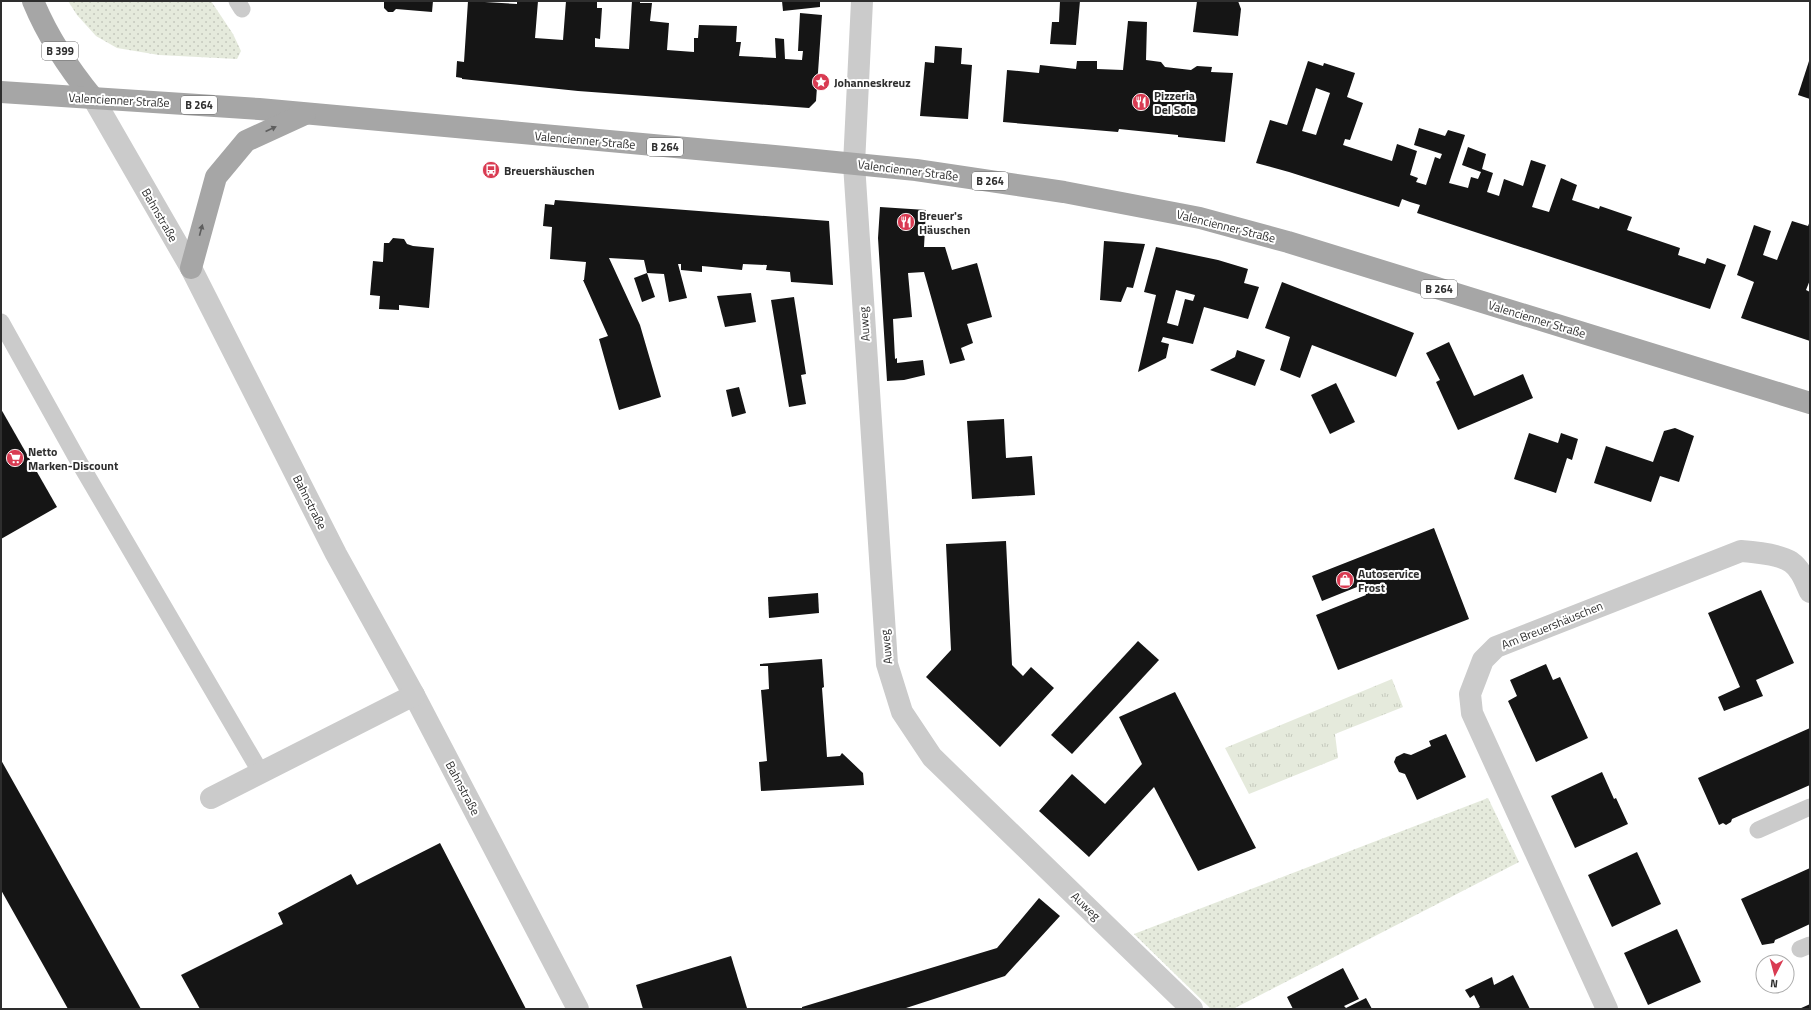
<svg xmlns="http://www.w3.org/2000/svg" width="1811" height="1010" font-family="'Titillium Web',sans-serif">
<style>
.grass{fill:url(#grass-dots)}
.park{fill:url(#park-tufts)}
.building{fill:#151515;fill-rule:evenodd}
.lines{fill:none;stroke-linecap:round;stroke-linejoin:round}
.service{stroke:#cbcbcb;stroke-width:17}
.minor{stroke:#cbcbcb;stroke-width:22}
.primary{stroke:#a6a6a6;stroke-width:22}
.oneway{fill:#5e5e5e}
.labels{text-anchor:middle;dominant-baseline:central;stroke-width:4;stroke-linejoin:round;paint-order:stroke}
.shield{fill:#fff;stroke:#6d6d6d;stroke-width:1}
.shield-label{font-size:11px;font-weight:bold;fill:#2e2e2e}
.poi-label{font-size:12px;font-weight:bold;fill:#2e2e2e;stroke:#fff;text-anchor:start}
.street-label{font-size:12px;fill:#2e2e2e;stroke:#fff}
</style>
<defs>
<pattern id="grass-dots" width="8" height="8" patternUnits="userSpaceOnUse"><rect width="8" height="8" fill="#e5eadc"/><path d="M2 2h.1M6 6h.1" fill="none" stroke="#c5c9bd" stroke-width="1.8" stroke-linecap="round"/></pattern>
<pattern id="park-tufts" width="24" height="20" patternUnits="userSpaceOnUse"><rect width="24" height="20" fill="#e5eadc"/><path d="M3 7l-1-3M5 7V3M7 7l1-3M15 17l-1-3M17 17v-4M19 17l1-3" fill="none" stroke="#c5c9bd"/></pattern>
</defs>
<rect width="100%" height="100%" fill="#fff"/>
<g class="grass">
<polygon points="68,1 211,1 233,34 241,51 237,59 159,55 117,48 96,36 77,15"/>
<polygon points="1488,798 1519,862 1233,1009 1211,1009 1134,934"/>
</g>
<polygon class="park" points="1392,679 1403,707 1335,734 1338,758 1249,794 1225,748"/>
<g class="building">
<polygon points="384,1 433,1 432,12 396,9 393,12 388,12 384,8"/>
<polygon points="468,1 517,4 517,1 538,1 535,38 563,40 566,1 597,1 597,8 602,8 600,39 595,38 595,47 629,49 632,1 640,1 640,3 652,3 650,21 669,23 667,50 694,52 694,38 698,38 699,25 737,26 736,42 741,42 739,56 776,58 775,38 784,39 785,59 802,60 803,51 798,51 800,13 822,15 816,101 809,108 578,91 462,79 462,78 456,77 457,61 464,62"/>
<polygon points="782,1 820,1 820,7 783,11"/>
<polygon points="1060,1 1080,1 1076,45 1050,44 1052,22 1059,22"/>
<polygon points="1197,1 1238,1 1241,9 1238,36 1193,32"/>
<polygon points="1128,21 1147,22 1146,60 1161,62 1165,67 1191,70 1197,66 1212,67 1211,72 1233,73 1225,142 1178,137 1178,135 1119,129 1118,132 1003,122 1007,70 1039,73 1040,65 1076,69 1077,61 1097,61 1097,69 1123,70"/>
<polygon points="935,46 962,48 961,64 972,65 968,119 920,116 925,62 934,63"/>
<polygon points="1810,58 1810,99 1798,95"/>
<path d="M 1308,61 L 1323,66 L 1324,63 L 1355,73 L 1347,97 L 1363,103 L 1350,140 L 1345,139 L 1343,145 L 1392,161 L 1397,144 L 1417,151 L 1410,175 L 1418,178 L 1416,182 L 1426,185 L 1435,157 L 1440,159 L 1442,154 L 1414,145 L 1419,128 L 1445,136 L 1448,130 L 1465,135 L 1449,183 L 1468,188 L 1471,177 L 1478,179 L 1481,172 L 1462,165 L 1468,147 L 1486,154 L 1482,169 L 1493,173 L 1487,192 L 1499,196 L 1504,179 L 1523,186 L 1531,160 L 1546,165 L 1532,207 L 1549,212 L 1561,178 L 1577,185 L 1572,200 L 1599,209 L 1600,206 L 1632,217 L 1627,230 L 1680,248 L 1678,255 L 1705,264 L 1707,258 L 1726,265 L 1710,309 L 1417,213 L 1420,205 L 1410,202 L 1402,199 L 1399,207 L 1289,172 L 1256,163 L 1270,120 L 1287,125 ZM 1316,88 L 1330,93 L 1316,135 L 1302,131 Z"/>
<polygon points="555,200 829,221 833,285 791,282 790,272 766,270 767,265 743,264 742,270 702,266 702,272 681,270 681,264 678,264 687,298 669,302 664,274 647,273 644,260 609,258 640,325 661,397 619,410 599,339 608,336 583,280 584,280 586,262 550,259 552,227 543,226 545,204 554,205"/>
<polygon points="880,207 926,210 924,247 945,247 952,270 977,263 992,317 967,324 973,343 961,348 965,360 950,364 924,272 908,273 912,317 893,319 895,359 897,358 897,363 923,360 925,375 904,380 887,381 878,238"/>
<polygon points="1792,221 1808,226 1810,221 1810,280 1806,290 1810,292 1810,341 1741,318 1754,282 1737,275 1754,225 1771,231 1763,255 1777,260"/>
<polygon points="393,238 404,239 407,244 413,246 434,248 429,308 399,305 399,310 379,309 380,296 370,295 373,261 383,262 384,243 389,243"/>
<polygon points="1104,241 1145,244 1133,288 1127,287 1121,302 1100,300"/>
<path d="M 1156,247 L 1218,260 L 1248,269 L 1244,283 L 1259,287 L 1248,319 L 1204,307 L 1193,344 L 1163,337 L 1161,342 L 1169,344 L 1166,358 L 1138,372 L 1156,295 L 1144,292 ZM 1176,290 L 1195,295 L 1193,301 L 1185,299 L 1178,326 L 1167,323 Z"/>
<polygon points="647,273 655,297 642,302 634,278"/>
<polygon points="1282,282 1414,333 1396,377 1312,345 1300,378 1280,370 1290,337 1265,328"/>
<polygon points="751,293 756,322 725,327 717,296"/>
<polygon points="794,297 806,374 801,375 806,404 789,407 771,300"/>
<polygon points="1449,342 1474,396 1523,374 1533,398 1458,430 1436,382 1440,380 1426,353"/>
<polygon points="1237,350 1265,360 1255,386 1210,370 1235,357"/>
<polygon points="1336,383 1355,422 1330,434 1311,395"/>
<polygon points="739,387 746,413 732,417 726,390"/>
<polygon points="1,409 57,507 1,539"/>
<polygon points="1004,419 1006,458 1032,456 1035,495 972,499 967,421"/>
<polygon points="1675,428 1694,436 1679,482 1660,476 1651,502 1594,483 1606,446 1653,462 1664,431"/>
<polygon points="1529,433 1558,443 1561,433 1578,439 1572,460 1567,458 1556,493 1514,479"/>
<polygon points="1434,528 1469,619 1338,670 1316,615 1366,595 1362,585 1322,601 1312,576"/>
<polygon points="1006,541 1012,665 1023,676 1031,667 1054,688 1000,747 926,677 951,650 946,544"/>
<polygon points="1761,590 1794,663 1756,680 1763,696 1724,711 1718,697 1740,687 1708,613"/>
<polygon points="818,593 819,613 769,618 768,597"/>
<polygon points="1138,641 1159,660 1072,754 1051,735"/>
<polygon points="822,659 824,687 822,688 827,757 840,756 842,753 863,773 864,785 761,791 759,762 767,761 761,690 769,689 768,666 760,666 760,664"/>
<polygon points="1546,664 1553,680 1560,677 1588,738 1536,762 1508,701 1517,696 1510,680"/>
<polygon points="1175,692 1256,848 1198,871 1154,787 1089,857 1039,811 1072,774 1105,804 1142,764 1119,717"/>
<polygon points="1810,728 1810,785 1732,819 1731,822 1726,825 1723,823 1719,825 1698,778"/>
<polygon points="1446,734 1466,777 1417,800 1405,774 1399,772 1394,762 1396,757 1404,753 1411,755 1431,746 1429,741"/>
<polygon points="1,760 141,1009 68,1009 1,890"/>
<polygon points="1602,772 1614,799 1616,798 1628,824 1575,848 1551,796"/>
<polygon points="440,843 526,1009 200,1009 181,975 283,924 278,913 351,874 357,885"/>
<polygon points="1637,852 1661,904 1612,927 1588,875"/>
<polygon points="1810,868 1810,924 1775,940 1774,943 1762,945 1741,899"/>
<polygon points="1039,898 1060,916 1005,976 903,1009 802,1009 802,1007 997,948"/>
<polygon points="1677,929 1701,982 1648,1005 1624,953"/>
<polygon points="731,956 747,1008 643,1009 636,985"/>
<polygon points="1343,968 1359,999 1344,1006 1346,1008 1366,998 1372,1009 1293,1009 1287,997"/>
<polygon points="1513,975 1530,1009 1477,1009 1480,1007 1474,995 1470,998 1465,990 1492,977 1494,985"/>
<polygon points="1810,1004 1810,1009 1799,1009 1808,1005"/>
</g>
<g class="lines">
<g class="service">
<polyline points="237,1 242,9"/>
<polyline points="1,322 79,462 261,773"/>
<polyline points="1758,830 1810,807"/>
<polyline points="1800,949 1810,945"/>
</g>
<g class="minor">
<polyline points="862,1 854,164 887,664 902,712 932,757 1192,1009"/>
<polyline points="93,98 191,268 336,554 414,695 578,1009"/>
<polyline points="211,798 414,695"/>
<path d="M 1607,1009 L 1472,713 L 1470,694 L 1483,660 L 1496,647 L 1741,551 C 1755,552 1779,554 1791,562 C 1801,569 1805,581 1810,592"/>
</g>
<g class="primary">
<path d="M 33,1 C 47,35 70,70 93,98"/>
<polyline points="1,92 259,109 785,157 916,170 1064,192 1200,218 1288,242 1810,403"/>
<polyline points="191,268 216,177 246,141 305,114"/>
</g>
</g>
<defs><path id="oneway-solid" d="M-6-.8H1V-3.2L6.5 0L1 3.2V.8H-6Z"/></defs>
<g class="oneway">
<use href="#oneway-solid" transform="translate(271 129) rotate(-25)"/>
<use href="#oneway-solid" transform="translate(201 230) rotate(-75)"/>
</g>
<defs>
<symbol id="sight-disc" viewBox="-11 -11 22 22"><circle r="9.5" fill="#d93b52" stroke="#fff"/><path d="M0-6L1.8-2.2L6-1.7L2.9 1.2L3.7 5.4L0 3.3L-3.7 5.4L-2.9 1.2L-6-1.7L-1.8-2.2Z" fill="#fff"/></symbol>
<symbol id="restaurant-disc" viewBox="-11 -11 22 22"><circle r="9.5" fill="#d93b52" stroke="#fff"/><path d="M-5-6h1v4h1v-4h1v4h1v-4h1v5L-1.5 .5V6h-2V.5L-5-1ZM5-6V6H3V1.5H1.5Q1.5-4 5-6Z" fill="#fff"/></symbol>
<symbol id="bus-disc" viewBox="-11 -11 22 22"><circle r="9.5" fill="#d93b52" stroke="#fff"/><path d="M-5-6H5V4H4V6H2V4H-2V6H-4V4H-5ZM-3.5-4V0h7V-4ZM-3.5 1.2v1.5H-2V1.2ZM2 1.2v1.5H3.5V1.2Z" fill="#fff"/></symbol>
<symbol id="supermarket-disc" viewBox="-11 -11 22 22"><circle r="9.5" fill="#d93b52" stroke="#fff"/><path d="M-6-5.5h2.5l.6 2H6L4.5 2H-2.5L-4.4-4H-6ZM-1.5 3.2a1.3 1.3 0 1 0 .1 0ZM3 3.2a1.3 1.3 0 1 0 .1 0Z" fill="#fff"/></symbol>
<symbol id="shop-disc" viewBox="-11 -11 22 22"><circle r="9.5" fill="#d93b52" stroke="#fff"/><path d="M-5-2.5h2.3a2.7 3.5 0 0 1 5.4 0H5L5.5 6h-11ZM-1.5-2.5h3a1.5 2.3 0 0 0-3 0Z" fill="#fff"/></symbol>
</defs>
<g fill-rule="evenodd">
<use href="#sight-disc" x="811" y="72" width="20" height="20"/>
<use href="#restaurant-disc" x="1131" y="92" width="20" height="20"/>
<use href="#bus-disc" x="481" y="160" width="20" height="20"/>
<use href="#restaurant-disc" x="896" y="212" width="20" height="20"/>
<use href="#supermarket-disc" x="5" y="448" width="20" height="20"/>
<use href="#shop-disc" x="1335" y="570" width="20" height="20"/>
</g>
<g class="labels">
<g class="shield">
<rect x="42" y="42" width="36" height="18" rx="3"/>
<rect x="181" y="96" width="36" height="18" rx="3"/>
<rect x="647" y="138" width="36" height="18" rx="3"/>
<rect x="972" y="172" width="36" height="18" rx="3"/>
<rect x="1421" y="280" width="36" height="18" rx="3"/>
</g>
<g class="shield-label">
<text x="60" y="51">B 399</text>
<text x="199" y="105">B 264</text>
<text x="665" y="147">B 264</text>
<text x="990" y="181">B 264</text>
<text x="1439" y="289">B 264</text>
</g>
<g class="poi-label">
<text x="834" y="82">Johanneskreuz</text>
<text x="1154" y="95">Pizzeria<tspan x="1154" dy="14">Del Sole</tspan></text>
<text x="504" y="170">Breuershäuschen</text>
<text x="919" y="215">Breuer's<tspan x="919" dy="14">Häuschen</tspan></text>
<text x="28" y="451">Netto<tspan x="28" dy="14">Marken-Discount</tspan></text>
<text x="1358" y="573">Autoservice<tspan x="1358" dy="14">Frost</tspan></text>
</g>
<g class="street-label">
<text transform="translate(119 100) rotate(3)">Valencienner Straße</text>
<text transform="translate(585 140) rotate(5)">Valencienner Straße</text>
<text transform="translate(908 170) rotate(7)">Valencienner Straße</text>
<text transform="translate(160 215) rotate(60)">Bahnstraße</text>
<text transform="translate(1226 226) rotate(14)">Valencienner Straße</text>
<text transform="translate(1537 319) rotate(17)">Valencienner Straße</text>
<text transform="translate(864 324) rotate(-94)">Auweg</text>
<text transform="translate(310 502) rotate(63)">Bahnstraße</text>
<text transform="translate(1552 625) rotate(-22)">Am Breuershäuschen</text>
<text transform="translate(886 647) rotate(-96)">Auweg</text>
<text transform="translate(463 788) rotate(62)">Bahnstraße</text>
<text transform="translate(1086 906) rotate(44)">Auweg</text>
</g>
</g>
<rect width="1811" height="1010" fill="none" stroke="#2e2e2e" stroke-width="4"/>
<g transform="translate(1775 974) rotate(186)"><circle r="19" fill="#ffffff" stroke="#ababab"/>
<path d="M0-3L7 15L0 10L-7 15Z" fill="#d93b52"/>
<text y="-6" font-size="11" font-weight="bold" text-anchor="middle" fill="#2e2e2e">N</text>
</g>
</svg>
